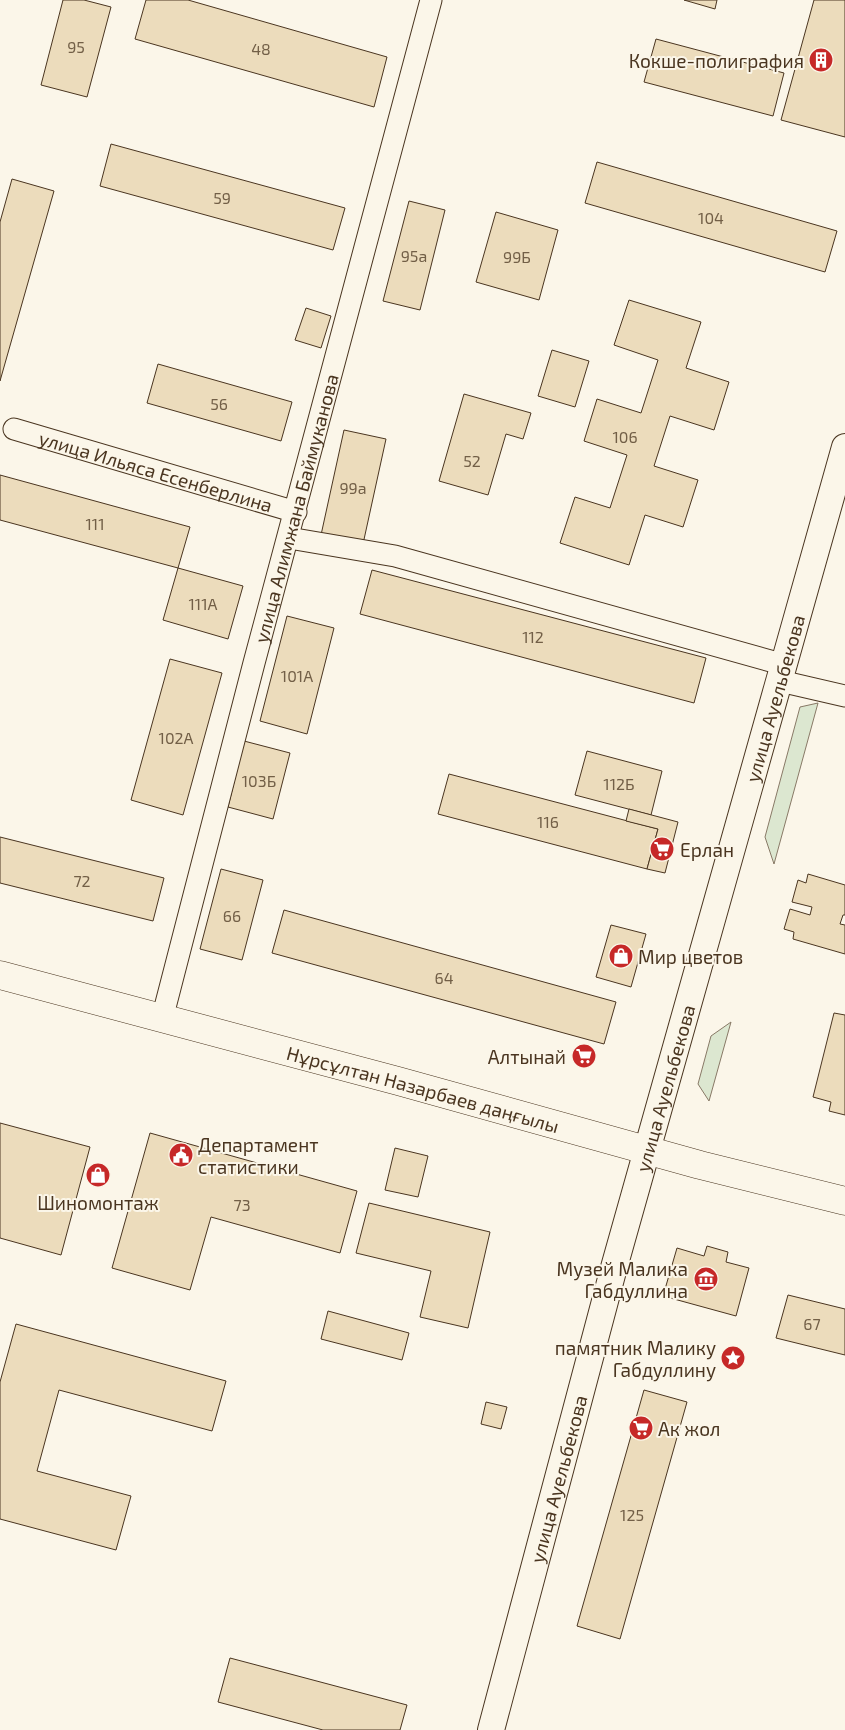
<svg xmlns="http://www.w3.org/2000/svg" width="845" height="1730" font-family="'Exo 2',sans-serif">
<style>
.green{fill:#dce7d0;stroke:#887966}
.building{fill:#ecdcbc;stroke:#4a3520}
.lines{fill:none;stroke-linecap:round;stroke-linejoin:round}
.minor-casing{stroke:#4a3520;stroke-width:23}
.tertiary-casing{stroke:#4a3520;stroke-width:28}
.trunk-casing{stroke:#4a3520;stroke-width:29}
.minor{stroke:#fbf6e9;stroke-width:21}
.tertiary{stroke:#fbf6e9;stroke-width:26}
.trunk{stroke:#fbf6e9;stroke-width:28}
.labels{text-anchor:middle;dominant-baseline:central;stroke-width:4;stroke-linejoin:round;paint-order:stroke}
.number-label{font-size:16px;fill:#725f47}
.poi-label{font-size:19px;fill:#4a3520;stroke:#fbf6e9;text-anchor:end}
.street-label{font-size:19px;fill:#4a3520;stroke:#fbf6e9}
</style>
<rect width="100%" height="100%" fill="#fbf6e9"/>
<g class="green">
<polygon points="818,703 774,864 765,837 800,707"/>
<polygon points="731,1022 709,1101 698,1084 711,1036"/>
</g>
<g class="building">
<polygon points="63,0 84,0 111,7 87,97 41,85"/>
<polygon points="146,0 188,0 387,57 374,107 135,39"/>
<polygon points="684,0 717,0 715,9"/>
<polygon points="814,0 845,0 845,137 781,120"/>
<polygon points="656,39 784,73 773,116 644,82"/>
<polygon points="111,144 345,208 333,250 100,186"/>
<polygon points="597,162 837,231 825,272 585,203"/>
<polygon points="12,179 54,191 0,381 0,222"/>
<polygon points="409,201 445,210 420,310 383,301"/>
<polygon points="496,212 558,230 539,300 476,282"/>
<polygon points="629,300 701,322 686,368 729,382 714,430 670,416 654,466 698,480 683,527 645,515 629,565 560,543 575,497 610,508 627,455 584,441 597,399 641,413 658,360 614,345"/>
<polygon points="306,308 331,316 321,348 295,340"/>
<polygon points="552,350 589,361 575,407 538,396"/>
<polygon points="158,364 292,402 281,441 147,403"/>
<polygon points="464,394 531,413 523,439 506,434 488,495 439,481"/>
<polygon points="344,430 386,439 363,544 321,535"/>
<polygon points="0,475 190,527 178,568 0,520"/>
<polygon points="178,568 243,586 228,639 163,620"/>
<polygon points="372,570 706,658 694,703 360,614"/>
<polygon points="287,616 334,628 307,734 260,721"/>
<polygon points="170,659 222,673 183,815 131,800"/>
<polygon points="244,741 290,753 273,819 228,807"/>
<polygon points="587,751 662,771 651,815 575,795"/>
<polygon points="449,774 658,829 647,869 438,814"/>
<polygon points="629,809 678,822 665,873 647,869 658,829 626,821"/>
<polygon points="0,837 164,878 153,921 0,883"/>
<polygon points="221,869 263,880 242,960 200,949"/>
<polygon points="808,874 845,885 845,915 843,915 840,924 845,925 845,954 793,939 794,932 784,929 790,909 810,915 812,907 792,902 798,880 806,883"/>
<polygon points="284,910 616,1002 604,1044 272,953"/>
<polygon points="611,925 646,934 631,987 596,977"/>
<polygon points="834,1013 845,1015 845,1115 829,1111 831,1102 813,1097"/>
<polygon points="0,1123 90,1147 61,1255 0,1238"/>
<polygon points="150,1133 357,1191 340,1253 211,1217 190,1290 112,1268"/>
<polygon points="395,1148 428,1156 418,1197 385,1190"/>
<polygon points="369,1203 490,1232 468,1328 420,1317 431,1271 356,1253"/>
<polygon points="707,1246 728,1252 726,1262 749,1268 736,1316 663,1296 677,1248 704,1256"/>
<polygon points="788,1295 845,1309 845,1355 776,1338"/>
<polygon points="328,1311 409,1333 402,1360 321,1339"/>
<polygon points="16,1324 226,1381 212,1431 59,1390 37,1471 131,1496 116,1550 0,1519 0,1382"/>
<polygon points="644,1390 687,1402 620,1639 577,1626"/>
<polygon points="486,1402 507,1407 501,1429 481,1424"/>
<polygon points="230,1658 407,1705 400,1730 323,1730 218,1702"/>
</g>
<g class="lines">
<defs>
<g id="minor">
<path id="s1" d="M 14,429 L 296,512"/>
<polyline points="289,538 395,556 785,665"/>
<polyline points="780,681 845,696"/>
<path id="s2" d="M 162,1019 L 254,663 L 431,0"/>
</g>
<g id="tertiary">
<path id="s3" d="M 491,1730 L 613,1271 L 845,447"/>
</g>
<g id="trunk">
<path id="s4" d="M 0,975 L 398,1081 L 700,1165 L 845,1201"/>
</g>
</defs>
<use href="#minor" class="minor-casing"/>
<use href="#tertiary" class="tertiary-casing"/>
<use href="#trunk" class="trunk-casing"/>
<use href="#minor" class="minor"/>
<use href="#tertiary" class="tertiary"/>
<use href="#trunk" class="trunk"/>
</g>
<defs>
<symbol id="building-disc" viewBox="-11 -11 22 22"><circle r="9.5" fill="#c62828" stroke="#fbf6e9"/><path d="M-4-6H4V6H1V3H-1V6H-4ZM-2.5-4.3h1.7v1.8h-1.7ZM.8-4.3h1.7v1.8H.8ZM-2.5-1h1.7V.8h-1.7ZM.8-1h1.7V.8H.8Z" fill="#fff"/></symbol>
<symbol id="supermarket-disc" viewBox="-11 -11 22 22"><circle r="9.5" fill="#c62828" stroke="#fbf6e9"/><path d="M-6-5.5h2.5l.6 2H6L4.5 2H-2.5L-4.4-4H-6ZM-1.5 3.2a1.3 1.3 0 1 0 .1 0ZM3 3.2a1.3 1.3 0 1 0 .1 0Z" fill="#fff"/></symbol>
<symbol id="shop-disc" viewBox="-11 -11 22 22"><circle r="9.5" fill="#c62828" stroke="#fbf6e9"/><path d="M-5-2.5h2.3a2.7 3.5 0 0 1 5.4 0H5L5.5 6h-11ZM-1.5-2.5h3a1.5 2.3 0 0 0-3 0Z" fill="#fff"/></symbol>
<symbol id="civic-disc" viewBox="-11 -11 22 22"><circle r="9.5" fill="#c62828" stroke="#fbf6e9"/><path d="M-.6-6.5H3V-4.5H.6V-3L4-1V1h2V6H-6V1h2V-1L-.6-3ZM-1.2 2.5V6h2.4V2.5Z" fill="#fff"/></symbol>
<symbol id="museum-disc" viewBox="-11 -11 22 22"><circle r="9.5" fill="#c62828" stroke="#fbf6e9"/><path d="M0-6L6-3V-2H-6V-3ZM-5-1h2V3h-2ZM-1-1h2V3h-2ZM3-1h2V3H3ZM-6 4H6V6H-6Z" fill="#fff"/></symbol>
<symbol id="sight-disc" viewBox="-11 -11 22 22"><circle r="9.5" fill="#c62828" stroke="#fbf6e9"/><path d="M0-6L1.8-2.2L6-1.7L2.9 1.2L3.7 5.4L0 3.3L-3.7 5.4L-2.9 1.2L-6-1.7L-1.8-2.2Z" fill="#fff"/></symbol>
</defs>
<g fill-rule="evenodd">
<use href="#building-disc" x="807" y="46" width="28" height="28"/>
<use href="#supermarket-disc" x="648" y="835" width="28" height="28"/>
<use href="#shop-disc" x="607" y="942" width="28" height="28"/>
<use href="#supermarket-disc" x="570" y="1042" width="28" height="28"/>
<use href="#civic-disc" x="167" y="1141" width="28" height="28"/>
<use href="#shop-disc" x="84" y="1161" width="28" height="28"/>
<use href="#museum-disc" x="692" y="1265" width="28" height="28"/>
<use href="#sight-disc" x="719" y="1344" width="28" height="28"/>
<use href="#supermarket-disc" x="627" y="1414" width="28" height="28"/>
</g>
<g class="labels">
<g class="number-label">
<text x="76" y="46">95</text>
<text x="261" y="48">48</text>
<text x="222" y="197">59</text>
<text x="711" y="217">104</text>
<text x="414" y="255">95а</text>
<text x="517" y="256">99Б</text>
<text x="219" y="403">56</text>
<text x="625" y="436">106</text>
<text x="472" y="460">52</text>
<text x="353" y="487">99а</text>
<text x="95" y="523">111</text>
<text x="203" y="603">111А</text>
<text x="533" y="636">112</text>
<text x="297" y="675">101А</text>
<text x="176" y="737">102А</text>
<text x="259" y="780">103Б</text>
<text x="619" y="783">112Б</text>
<text x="548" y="821">116</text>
<text x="82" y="880">72</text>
<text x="232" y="915">66</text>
<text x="444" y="977">64</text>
<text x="242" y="1204">73</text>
<text x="812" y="1323">67</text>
<text x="632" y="1514">125</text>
</g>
<g class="poi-label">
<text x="804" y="60">Кокше-полиграфия</text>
<text x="680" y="849" text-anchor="start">Ерлан</text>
<text x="638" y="956" text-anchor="start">Мир цветов</text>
<text x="566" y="1056">Алтынай</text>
<text x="198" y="1144" text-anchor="start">Департамент<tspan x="198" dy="22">статистики</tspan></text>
<text x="98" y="1202" text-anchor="middle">Шиномонтаж</text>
<text x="688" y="1268">Музей Малика<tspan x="688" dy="22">Габдуллина</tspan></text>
<text x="716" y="1347">памятник Малику<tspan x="716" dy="22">Габдуллину</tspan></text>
<text x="658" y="1428" text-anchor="start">Ак жол</text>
</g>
<g class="street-label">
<text stroke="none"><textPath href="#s1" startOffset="148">улица Ильяса Есенберлина</textPath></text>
<text stroke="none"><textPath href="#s2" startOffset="528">улица Алимжана Баймуканова</textPath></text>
<text stroke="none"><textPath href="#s3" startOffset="1070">улица Ауельбекова</textPath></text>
<text stroke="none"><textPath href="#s4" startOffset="438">Нұрсұлтан Назарбаев даңғылы</textPath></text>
<text stroke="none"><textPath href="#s3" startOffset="665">улица Ауельбекова</textPath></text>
<text stroke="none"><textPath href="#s3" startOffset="260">улица Ауельбекова</textPath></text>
</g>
</g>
</svg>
